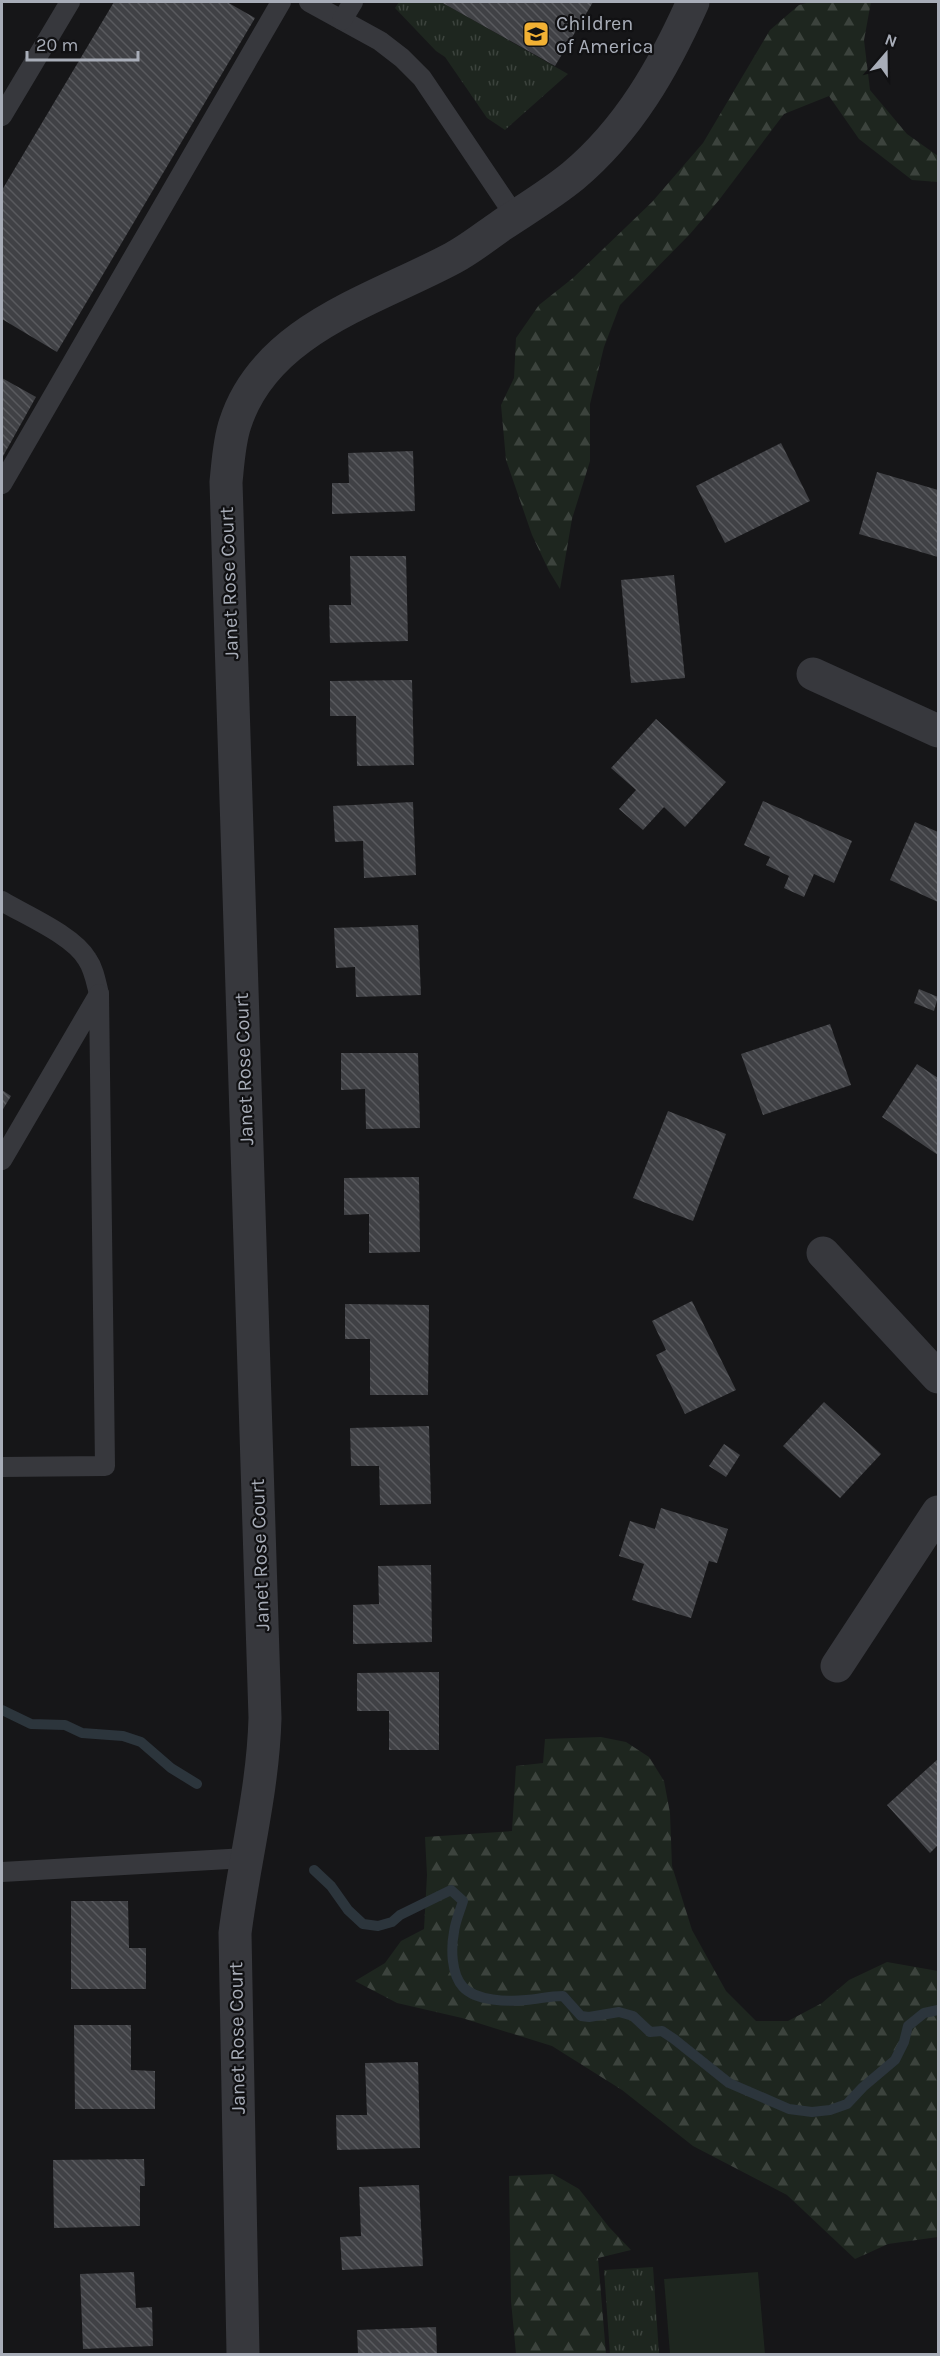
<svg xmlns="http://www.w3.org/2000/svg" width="940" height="2356" font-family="Karla,sans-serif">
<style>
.forest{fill:url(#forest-firs)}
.park{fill:url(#park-tufts)}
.garden{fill:#1e261f}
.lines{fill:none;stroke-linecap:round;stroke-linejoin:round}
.stream{stroke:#2c353c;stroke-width:10}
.building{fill:url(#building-back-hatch)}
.lane{stroke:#37383d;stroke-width:20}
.street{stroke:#37383d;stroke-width:33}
.labels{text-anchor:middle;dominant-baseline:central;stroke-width:4.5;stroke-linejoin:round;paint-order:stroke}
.poi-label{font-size:20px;fill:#a8adb8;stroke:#111113;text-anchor:start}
.street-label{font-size:20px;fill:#a8adb8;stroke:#111113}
</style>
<defs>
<pattern id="forest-firs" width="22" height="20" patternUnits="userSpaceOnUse" patternTransform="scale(1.5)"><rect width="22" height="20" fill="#1e261f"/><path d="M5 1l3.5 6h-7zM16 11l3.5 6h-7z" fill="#3c433d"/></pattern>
<pattern id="park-tufts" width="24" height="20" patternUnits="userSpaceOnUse" patternTransform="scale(1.5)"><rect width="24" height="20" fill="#1e261f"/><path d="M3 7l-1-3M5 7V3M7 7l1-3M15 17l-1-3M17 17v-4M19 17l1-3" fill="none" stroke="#3c433d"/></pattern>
<pattern id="building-back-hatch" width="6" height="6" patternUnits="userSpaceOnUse" patternTransform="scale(1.5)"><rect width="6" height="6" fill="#404145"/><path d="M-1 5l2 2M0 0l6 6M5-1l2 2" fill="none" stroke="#595a5e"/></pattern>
</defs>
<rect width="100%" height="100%" fill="#161618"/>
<g class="forest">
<polygon points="810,2 871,2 864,40 870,90 907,134 938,156 938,182 912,180 859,139 829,96 784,114 719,200 690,234 620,305 604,347 590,404 590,461 572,519 560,589 549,571 532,535 506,460 501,405 514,378 516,338 539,305 573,278 652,202 703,143 770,30 799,5"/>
<polygon points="601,1737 626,1742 649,1757 664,1781 670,1813 672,1866 692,1930 726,1991 756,2021 788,2021 822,2003 849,1980 887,1962 938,1971 938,2237 888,2244 855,2259 787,2195 693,2146 622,2090 552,2046 462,2018 397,2003 355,1981 385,1963 401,1941 424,1929 427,1875 425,1837 512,1831 516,1766 543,1763 545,1739"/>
<polygon points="553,2174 579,2189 609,2227 631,2250 598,2258 606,2354 516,2354 511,2301 509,2176"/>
</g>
<g class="park">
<polygon points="399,2 441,2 568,74 505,130 487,118 445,57 436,51 395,8"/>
<polygon points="653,2267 659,2354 610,2354 604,2270"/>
</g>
<polygon class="garden" points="758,2272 765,2354 670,2354 664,2279"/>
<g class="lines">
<g class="stream">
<polyline points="2,1710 31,1724 65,1725 82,1733 123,1736 141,1742 171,1768 197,1784"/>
<path d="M 314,1870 L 331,1886 L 348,1910 L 363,1924 L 378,1926 L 392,1922 L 400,1915 L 451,1890 L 463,1901 C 460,1911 455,1922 454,1932 C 451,1948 451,1974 463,1987 C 476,2001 508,2002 526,2000 C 539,1999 549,1996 563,1996 L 581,2016 L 589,2017 L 619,2012 L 633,2016 L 650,2032 L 662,2031 L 674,2039 L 729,2083 L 789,2109 L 812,2112 L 830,2110 L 847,2104 L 863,2087 L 895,2060 L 904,2042 L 908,2026 L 924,2013 L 938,2010"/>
</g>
</g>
<g class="building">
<polygon points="114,2 227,2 255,18 57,352 2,319 2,190"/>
<polygon points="441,2 593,2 555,66"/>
<polygon points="2,378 36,397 2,458"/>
<polygon points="781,443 810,501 725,543 696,486"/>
<polygon points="413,451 415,511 332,514 332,483 349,483 348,453"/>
<polygon points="877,472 938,490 938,557 859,534"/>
<polygon points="350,556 406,556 408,641 330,643 329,605 351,605"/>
<polygon points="674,575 685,678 631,683 621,580"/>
<polygon points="412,680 414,765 357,766 356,716 330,716 330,681"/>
<polygon points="656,719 726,782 685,827 664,807 643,830 619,809 636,790 611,768"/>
<polygon points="763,801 852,841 834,883 814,874 804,897 784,888 789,876 766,865 770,857 744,845"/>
<polygon points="413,802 416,875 364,878 363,841 335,842 333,806"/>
<polygon points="915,822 938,832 938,902 890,880"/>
<polygon points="418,925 421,995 356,997 355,967 336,968 334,928"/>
<polygon points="919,989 938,997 934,1011 914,1003"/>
<polygon points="830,1024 851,1085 763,1115 741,1054"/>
<polygon points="341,1053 418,1053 420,1128 366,1129 365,1089 341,1090"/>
<polygon points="917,1064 938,1078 938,1155 882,1117"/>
<polygon points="2,1090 11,1096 2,1111"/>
<polygon points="668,1111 726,1134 693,1221 633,1198"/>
<polygon points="419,1177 420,1252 369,1253 369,1214 344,1215 344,1178"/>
<polygon points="692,1301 736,1390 685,1414 656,1355 666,1350 652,1321"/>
<polygon points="345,1304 429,1305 428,1395 370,1395 370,1339 345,1339"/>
<polygon points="824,1402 881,1454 840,1498 783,1446"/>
<polygon points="429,1426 431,1504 380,1505 379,1466 351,1466 350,1428"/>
<polygon points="724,1444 740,1455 726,1477 709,1466"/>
<polygon points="661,1508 728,1529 717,1563 709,1561 691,1618 632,1600 644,1564 619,1556 630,1521 655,1529"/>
<polygon points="431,1565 432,1642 353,1644 353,1605 379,1604 378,1566"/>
<polygon points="439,1672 439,1750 389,1750 389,1711 357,1711 357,1673"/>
<polygon points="938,1759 938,1845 930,1853 887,1805"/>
<polygon points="71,1901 128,1901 129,1948 146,1948 146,1989 71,1989"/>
<polygon points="74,2025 131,2025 131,2070 155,2071 155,2109 75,2109"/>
<polygon points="418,2062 420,2148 337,2150 336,2115 367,2115 365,2063"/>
<polygon points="144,2159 145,2186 140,2186 140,2226 54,2228 53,2160"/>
<polygon points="419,2185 423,2266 342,2270 340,2237 361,2236 359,2187"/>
<polygon points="134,2272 136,2308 152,2307 153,2346 83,2349 80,2274"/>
<polygon points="436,2327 437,2354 358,2354 357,2330"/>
</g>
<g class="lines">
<g class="lane">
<polyline points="309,2 380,41 402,58 422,78 515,216"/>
<polyline points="342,20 353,2"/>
<polyline points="2,116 70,2"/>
<polyline points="2,484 281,2"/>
<path d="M 2,901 C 25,915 73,935 87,959 C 94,969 96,982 99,994"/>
<polyline points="2,1160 99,994 105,1466 2,1467"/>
<polyline points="2,1872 246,1858"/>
</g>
<g class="street">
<polyline points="813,674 938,731"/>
<polyline points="823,1253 938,1377"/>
<polyline points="837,1666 938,1512"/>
<path d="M 243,2354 L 235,1933 C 244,1861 263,1791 265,1718 L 226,482 C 228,463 229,442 235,424 C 265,329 375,300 453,258 C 470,249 486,236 502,225 C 526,209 551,194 573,176 C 629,129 664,67 693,2"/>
</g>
</g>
<defs>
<symbol id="school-square" viewBox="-11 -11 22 22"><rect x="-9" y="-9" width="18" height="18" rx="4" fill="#f2b134" stroke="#111113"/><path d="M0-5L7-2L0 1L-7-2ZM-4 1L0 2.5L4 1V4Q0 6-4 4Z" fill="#111"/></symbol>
</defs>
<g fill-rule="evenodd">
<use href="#school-square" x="521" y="19" width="30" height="30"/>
</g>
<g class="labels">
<g class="poi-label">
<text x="556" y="23">Children<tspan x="556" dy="23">of America</tspan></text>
</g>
<g class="street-label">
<text transform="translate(229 583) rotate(-92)">Janet Rose Court</text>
<text transform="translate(244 1069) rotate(-92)">Janet Rose Court</text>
<text transform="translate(260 1555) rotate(-92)">Janet Rose Court</text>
<text transform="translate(237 2038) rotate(-91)">Janet Rose Court</text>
</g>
</g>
<rect width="940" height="2356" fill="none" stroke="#a8adb8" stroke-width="6"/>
<g transform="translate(886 54) rotate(20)" stroke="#111113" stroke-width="4.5" paint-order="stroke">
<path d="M0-4.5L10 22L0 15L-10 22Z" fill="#a8adb8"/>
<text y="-9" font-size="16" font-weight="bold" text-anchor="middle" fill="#a8adb8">N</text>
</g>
<path d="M27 51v9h111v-9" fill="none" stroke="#a8adb8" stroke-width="3"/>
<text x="36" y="51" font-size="18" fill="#a8adb8" stroke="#111113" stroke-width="4.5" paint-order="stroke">20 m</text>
</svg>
